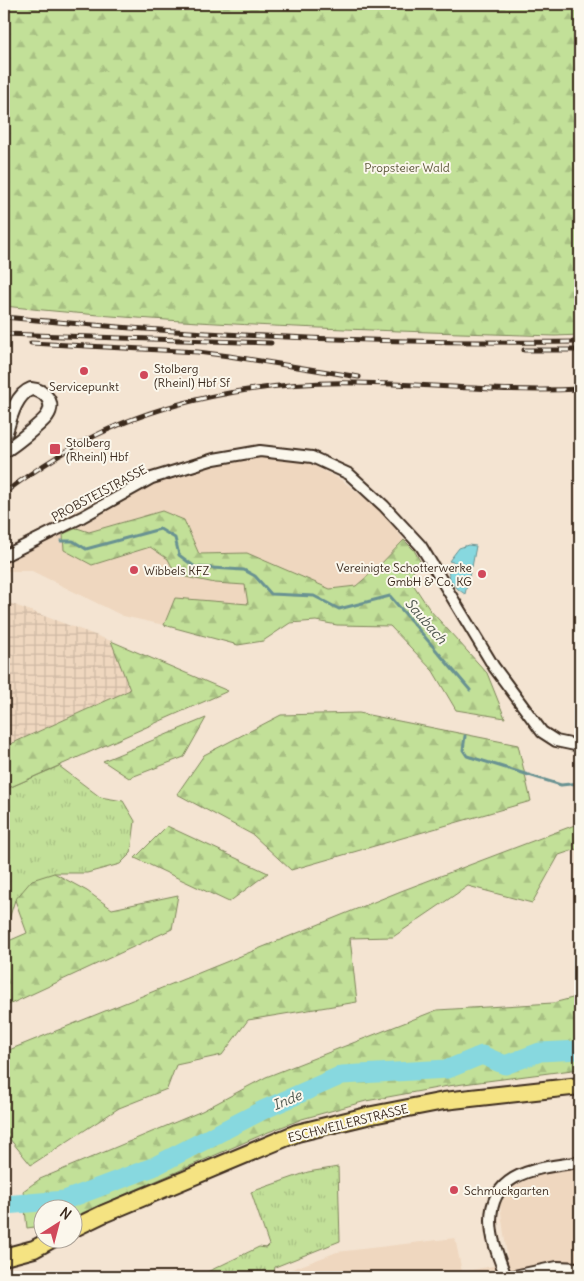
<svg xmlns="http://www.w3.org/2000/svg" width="584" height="1281" font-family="Delius,sans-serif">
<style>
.built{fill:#efd7bf}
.industrial{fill:url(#industrial-grid)}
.grass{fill:url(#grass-tufts);stroke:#7e855b}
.forest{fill:url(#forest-firs);stroke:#7e855b}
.water{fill:#87d8df;stroke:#699292}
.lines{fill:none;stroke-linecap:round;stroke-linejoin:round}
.stream{stroke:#699292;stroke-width:3}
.river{stroke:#87d8df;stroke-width:19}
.minor-casing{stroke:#3b2a1e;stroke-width:14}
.tertiary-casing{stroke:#3b2a1e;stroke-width:16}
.primary-casing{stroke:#3b2a1e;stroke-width:20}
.minor{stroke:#fbf7ec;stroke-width:10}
.tertiary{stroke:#fbf7ec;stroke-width:12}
.primary{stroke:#f5e382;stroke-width:16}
.rail-casing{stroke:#3b2a1e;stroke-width:5}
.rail{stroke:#fbf7ec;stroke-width:3;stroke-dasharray:9;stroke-linecap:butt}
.poi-dot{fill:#d1495b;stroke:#fbf7ec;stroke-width:2}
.labels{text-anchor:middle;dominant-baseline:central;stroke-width:4;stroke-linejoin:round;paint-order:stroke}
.park-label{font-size:12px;fill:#5d583c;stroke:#fbf7ec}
.poi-label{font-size:12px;fill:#3b2a1e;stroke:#fbf7ec;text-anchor:start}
.street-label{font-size:12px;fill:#3b2a1e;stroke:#fbf7ec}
.water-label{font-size:14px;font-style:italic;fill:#4e564e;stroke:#fbf7ec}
</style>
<defs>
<pattern id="industrial-grid" width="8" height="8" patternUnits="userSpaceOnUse" patternTransform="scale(1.25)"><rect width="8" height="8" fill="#efd7bf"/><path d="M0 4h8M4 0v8" fill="none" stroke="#ceb9a4"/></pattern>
<pattern id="grass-tufts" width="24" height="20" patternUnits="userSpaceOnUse" patternTransform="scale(1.25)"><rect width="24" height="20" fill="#c2e098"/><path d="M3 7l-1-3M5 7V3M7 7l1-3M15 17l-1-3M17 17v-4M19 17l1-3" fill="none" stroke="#a8c083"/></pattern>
<pattern id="forest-firs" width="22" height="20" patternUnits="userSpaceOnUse" patternTransform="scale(1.25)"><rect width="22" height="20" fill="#c2e098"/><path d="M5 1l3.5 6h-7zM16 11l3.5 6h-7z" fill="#a8c083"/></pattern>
</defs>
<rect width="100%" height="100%" fill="#f4e4d2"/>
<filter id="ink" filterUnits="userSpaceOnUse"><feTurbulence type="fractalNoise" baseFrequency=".02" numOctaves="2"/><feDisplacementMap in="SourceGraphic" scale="10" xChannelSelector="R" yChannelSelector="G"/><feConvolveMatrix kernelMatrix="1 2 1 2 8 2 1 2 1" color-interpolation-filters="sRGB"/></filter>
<g filter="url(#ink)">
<g class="built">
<polygon points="260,456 307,462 343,481 380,510 404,540 376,569 356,586 330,589 247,553 199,554 184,520 162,511 89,532 77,528 153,484 216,465"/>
<polygon points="63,534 64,550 92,565 149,547 168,559 176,575 215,583 246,585 249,605 175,598 164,625 123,616 32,571 7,571 4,568 4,561"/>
<polygon points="580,1165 580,1277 277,1277 277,1275 337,1252 455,1238 462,1272 508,1263 500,1205 508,1190 542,1170"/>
</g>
<polygon class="industrial" points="4,601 111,641 130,690 4,747"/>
<g class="grass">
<polygon points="59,766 100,797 123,801 135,821 131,853 120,864 87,873 54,873 15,900 8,922 4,926 4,790"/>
<polygon points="338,1167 340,1241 275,1267 273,1277 197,1277 259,1247 266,1248 269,1245 251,1192 308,1172"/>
</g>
<g class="forest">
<path d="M 4,4 L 580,4 L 580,335 L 555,336 C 371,330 187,326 4,306 Z"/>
<polygon points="162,511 184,520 199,554 247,553 330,589 356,586 376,569 404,540 414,550 420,561 409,578 430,610 487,673 505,718 456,710 433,671 390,626 337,625 316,621 290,623 263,641 238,645 164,625 175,598 248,604 245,585 215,583 176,575 168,559 150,547 92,565 64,550 63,534 77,528 89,532"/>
<polygon points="111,641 228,691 4,790 4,747 130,690"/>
<polygon points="359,713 518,745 531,801 291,870 253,835 177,794 204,755 281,715"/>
<polygon points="206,718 184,757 129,778 103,761"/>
<polygon points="580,823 580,848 559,855 532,903 468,886 393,937 350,938 357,1002 248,1020 222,1055 176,1065 167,1089 119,1108 31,1165 4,1132 4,1052 401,891"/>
<polygon points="167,826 268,873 229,902 135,858"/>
<polygon points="54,873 87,891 112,909 178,895 172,929 4,1007 4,943 27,933 15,900 32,880"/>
<polygon points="580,996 580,1069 448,1086 366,1101 302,1119 266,1133 73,1217 72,1208 42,1208 42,1226 27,1228 23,1191 40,1179 202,1111 266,1077 437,1010 553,1003"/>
</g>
<g class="water">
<polygon points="468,545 476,546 472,567 449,561 459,548"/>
<path d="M 448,566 L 470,572 L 465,594 C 455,588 447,579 448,566 Z"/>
</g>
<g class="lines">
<g class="stream">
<polyline points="61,541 73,541 86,549 160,529 175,538 179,555 195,567 244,570 255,576 271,594 314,596 339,609 390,596 470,690"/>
<polyline points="465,736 463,750 467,756 561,785 580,783"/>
</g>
<polyline class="river" points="4,1205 65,1200 153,1167 263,1110 342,1075 448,1069 482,1055 505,1065 540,1052 580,1050"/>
<defs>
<g id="minor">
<polyline points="4,556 82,517 152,478 214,459 260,451 312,457 349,474 384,506 421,546 494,667 542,732 556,741 575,745 580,744"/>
<path d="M 506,1277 C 501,1263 494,1248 492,1233 C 483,1172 536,1168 580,1162"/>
<polyline points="509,1277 557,1267 580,1268"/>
</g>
<path id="tertiary" d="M 4,439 C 9,424 14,395 31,389 C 45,390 56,403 47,416 C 42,423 11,448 4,451"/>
<g id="primary">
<polyline points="72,1229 103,1214 297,1133 367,1116 444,1101 580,1086"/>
<polyline points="4,1257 34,1249 54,1238"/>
</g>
</defs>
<use href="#minor" class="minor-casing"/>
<use href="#tertiary" class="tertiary-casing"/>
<use href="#primary" class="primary-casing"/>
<use href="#minor" class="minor"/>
<use href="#tertiary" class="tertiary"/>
<use href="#primary" class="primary"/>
<defs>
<g id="rail">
<path d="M 4,317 C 195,336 388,344 580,342"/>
<polyline points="4,334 271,343"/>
<polyline points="31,343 198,352 229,356 359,377"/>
<polyline points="524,350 580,350"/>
<path d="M 4,493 C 36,469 70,447 107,430 C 181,396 276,381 357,383 C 432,384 506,393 580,389"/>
</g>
</defs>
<use href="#rail" class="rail-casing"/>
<use href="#rail" class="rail"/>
</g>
</g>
<g class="poi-dot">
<circle cx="84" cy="371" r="5"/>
<circle cx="144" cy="375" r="5"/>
<rect x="49" y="443" width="12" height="12" rx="2.5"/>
<circle cx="134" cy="570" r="5"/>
<circle cx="482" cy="574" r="5"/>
<circle cx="454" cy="1190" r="5"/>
</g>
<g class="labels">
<g class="park-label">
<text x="407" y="167">Propsteier Wald</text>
</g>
<g class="poi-label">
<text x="154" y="368">Stolberg<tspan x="154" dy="14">(Rheinl) Hbf Sf</tspan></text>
<text x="84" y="386" text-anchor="middle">Servicepunkt</text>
<text x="66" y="442">Stolberg<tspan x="66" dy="14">(Rheinl) Hbf</tspan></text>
<text x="472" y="567" text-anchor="end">Vereinigte Schotterwerke<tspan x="472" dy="14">GmbH &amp; Co. KG</tspan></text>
<text x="144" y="570">Wibbels KFZ</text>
<text x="464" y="1190">Schmuckgarten</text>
</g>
<g class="street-label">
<text transform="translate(99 493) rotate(-28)">PROBSTEISTRASSE</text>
<text transform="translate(348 1123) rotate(-14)">ESCHWEILERSTRASSE</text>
</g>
<g class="water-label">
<text transform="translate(426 621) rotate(49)">Saubach</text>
<text transform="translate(287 1100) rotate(-23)">Inde</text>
</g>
</g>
<rect width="584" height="1281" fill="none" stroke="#fbf7ec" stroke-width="20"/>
<rect x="10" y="10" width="564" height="1261" fill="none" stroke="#3b2a1e" stroke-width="2" filter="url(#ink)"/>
<g transform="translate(58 1224) rotate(36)"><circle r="24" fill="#fbf7ec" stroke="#aea59a"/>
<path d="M0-4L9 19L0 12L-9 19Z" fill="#d1495b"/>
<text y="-8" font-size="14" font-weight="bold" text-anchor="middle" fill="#3b2a1e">N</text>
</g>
</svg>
